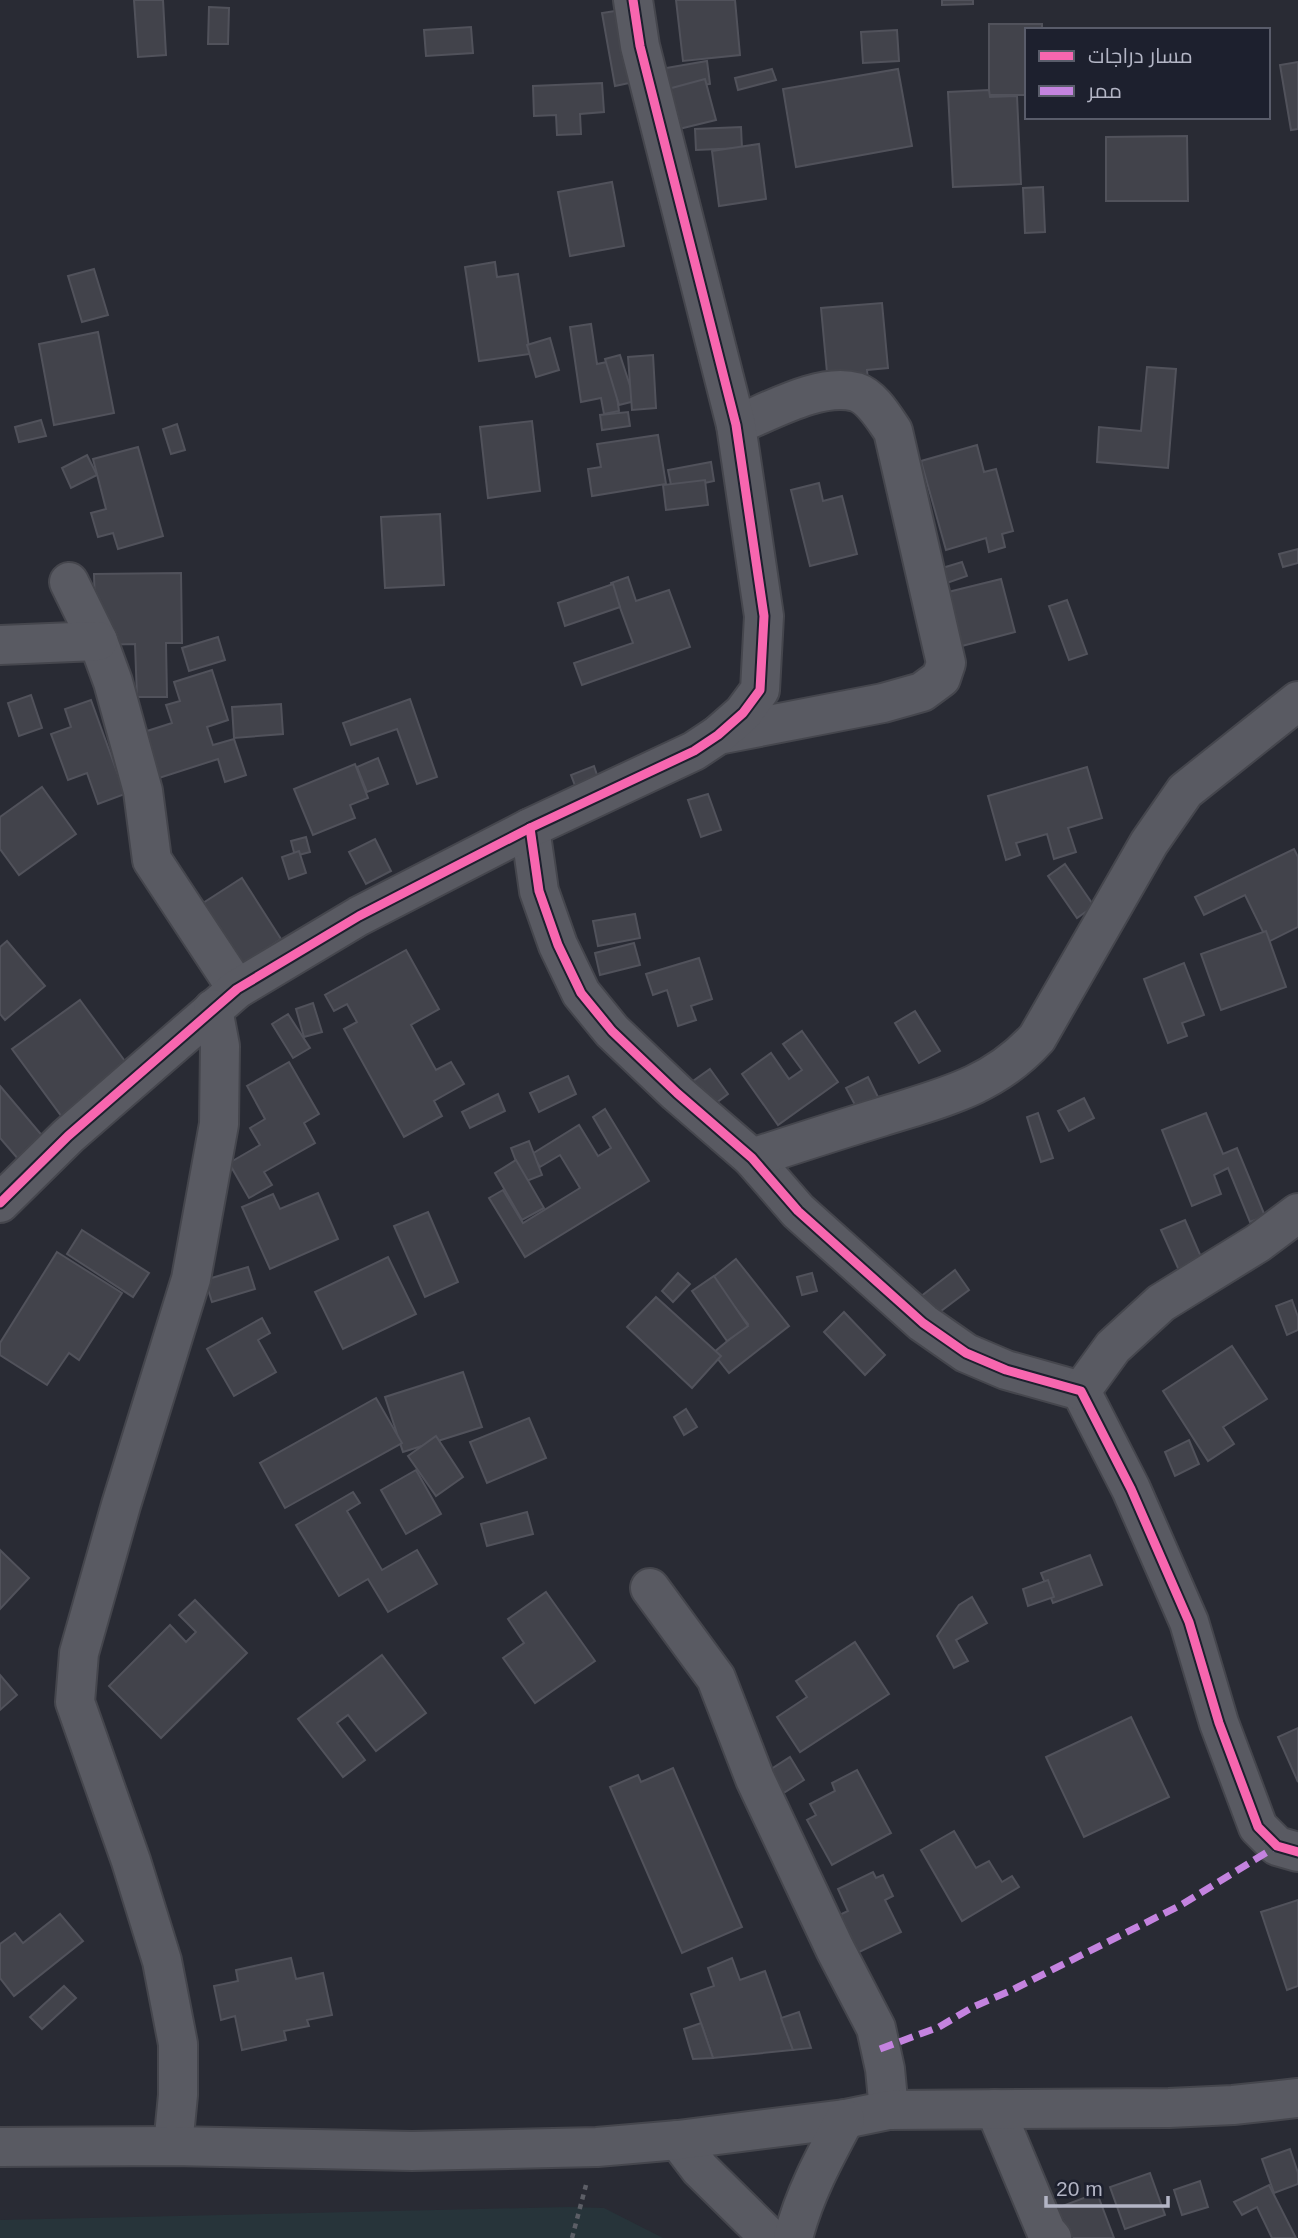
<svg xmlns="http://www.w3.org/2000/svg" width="1298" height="2238" font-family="Arial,Cairo,sans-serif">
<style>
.green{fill:#27343a}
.building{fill:#42434b;stroke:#51525b;stroke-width:2}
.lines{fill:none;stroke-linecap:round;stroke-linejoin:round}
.minor-casing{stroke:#45464d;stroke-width:42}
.path{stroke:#5c5e66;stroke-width:4.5;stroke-dasharray:5 5;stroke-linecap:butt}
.minor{stroke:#595a62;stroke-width:38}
.quiet{stroke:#c483df;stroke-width:7;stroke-dasharray:14 7;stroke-linecap:butt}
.cycleway-casing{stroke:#1d202e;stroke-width:13}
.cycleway{stroke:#f766af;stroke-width:9}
</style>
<rect width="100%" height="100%" fill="#292b34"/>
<polygon class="green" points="569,2207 604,2208 663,2238 0,2238 0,2220"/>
<g class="building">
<polygon points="134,0 163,0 166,55 138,57"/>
<polygon points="676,0 735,0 740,55 683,61"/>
<polygon points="942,0 973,0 973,4 942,5"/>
<polygon points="209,7 229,8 228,44 208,44"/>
<polygon points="622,10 634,82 615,86 602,13"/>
<polygon points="989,24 1042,24 1042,30 1027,30 1027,95 989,95"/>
<polygon points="471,27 473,53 426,56 424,30"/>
<polygon points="897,30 899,61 863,63 861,32"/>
<polygon points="707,61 710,84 669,90 666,68"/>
<polygon points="1298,62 1298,129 1291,130 1280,65"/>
<polygon points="772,69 776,80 738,90 735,78"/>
<polygon points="898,69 912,146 796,167 783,89"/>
<polygon points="705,79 716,120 679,129 668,89"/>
<polygon points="602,83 604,112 580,114 581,134 557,135 556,115 534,116 533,86"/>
<polygon points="989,90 990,97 1017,96 1021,184 953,187 948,92"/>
<polygon points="741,127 742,148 696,150 695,129"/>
<polygon points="1187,136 1188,201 1106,201 1106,137"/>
<polygon points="759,144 766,199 719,206 712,151"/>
<polygon points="612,182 624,246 570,256 558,192"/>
<polygon points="1043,187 1045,232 1025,233 1023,188"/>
<polygon points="495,262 497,277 518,274 530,354 479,361 465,267"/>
<polygon points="94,269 108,315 82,322 68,276"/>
<polygon points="882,303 888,368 867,370 869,390 829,394 821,308"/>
<polygon points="591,324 597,364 612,361 619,411 604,414 601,398 581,402 570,327"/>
<polygon points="98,332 114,413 54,425 39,344"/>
<polygon points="550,338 559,370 536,377 527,345"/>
<polygon points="620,355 635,401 619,405 605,359"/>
<polygon points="653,355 656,408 632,410 628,357"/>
<polygon points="1147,367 1176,369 1168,468 1097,462 1099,427 1141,431"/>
<polygon points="628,412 630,426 602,430 600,415"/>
<polygon points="41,420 46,436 19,442 15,427"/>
<polygon points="532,421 540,491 488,498 480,427"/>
<polygon points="177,424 185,450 171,454 163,429"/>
<polygon points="658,435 666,484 592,496 588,469 601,467 597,444"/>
<polygon points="977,445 984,472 996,469 1013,531 1002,534 1005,547 989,552 986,538 946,550 921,461"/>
<polygon points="138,447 163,536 118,549 113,533 98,537 91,513 106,509 93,459"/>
<polygon points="87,455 97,475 71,488 62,468"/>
<polygon points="711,462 714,481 672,490 668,470"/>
<polygon points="705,480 708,505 666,510 663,485"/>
<polygon points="819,483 823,501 842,496 857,554 810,566 791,490"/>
<polygon points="440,514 444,585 385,588 381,517"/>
<polygon points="1298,549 1298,563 1283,567 1279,554"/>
<polygon points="962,562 967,576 944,584 939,569"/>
<polygon points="181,573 182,643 166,643 167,697 137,697 135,644 96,645 94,574"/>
<polygon points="628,577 636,601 669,590 690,647 582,685 574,663 633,643 611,583"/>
<polygon points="1001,579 1015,632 962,646 948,592"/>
<polygon points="613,584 620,607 565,626 558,603"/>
<polygon points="1067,600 1087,654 1069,660 1049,606"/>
<polygon points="218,637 225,660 189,671 182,648"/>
<polygon points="212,670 228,720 207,727 213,745 234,739 246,775 225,782 218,759 159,778 144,732 172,723 166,705 180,701 174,682"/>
<polygon points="31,695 42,728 19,736 8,703"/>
<polygon points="410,699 437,777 417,784 397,729 351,745 343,723"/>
<polygon points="91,700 125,794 98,804 87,773 68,780 51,734 71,727 65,709"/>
<polygon points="281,704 283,734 234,738 232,707"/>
<polygon points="378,758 388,784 367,792 357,767"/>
<polygon points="355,764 368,798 350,805 355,818 313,835 294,789"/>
<polygon points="594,766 599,781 576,788 571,775"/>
<polygon points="1087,767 1102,818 1068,828 1076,852 1054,859 1047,834 1016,843 1020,855 1006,860 988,796"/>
<polygon points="42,787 76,834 19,875 0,849 0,817"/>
<polygon points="708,794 721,830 701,837 688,800"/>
<polygon points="306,837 310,852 295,856 291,841"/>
<polygon points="375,839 391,871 366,884 349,852"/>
<polygon points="1294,849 1298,857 1298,927 1268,942 1245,895 1204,915 1195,897"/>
<polygon points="299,851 306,873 289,879 282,857"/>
<polygon points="1065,864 1094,906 1077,918 1048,876"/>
<polygon points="242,878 281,939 243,964 203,903"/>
<polygon points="635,914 640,938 598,946 593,921"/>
<polygon points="1266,931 1286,987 1221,1010 1201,954"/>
<polygon points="7,941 45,986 5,1020 0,1014 0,947"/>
<polygon points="634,943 640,965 600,975 595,953"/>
<polygon points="406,950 439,1009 411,1025 436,1070 451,1062 464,1084 434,1101 442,1116 404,1137 344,1029 357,1022 347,1004 334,1011 325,995"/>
<polygon points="699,958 712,999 691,1006 696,1020 678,1026 667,990 653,995 646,974"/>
<polygon points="1184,963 1204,1015 1182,1023 1187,1036 1168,1043 1144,979"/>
<polygon points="80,1000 130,1068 62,1117 12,1049"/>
<polygon points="313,1003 322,1032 304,1037 296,1009"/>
<polygon points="915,1011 940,1051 919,1063 895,1023"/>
<polygon points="288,1014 310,1048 293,1058 272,1024"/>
<polygon points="802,1031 838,1082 778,1125 742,1074 771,1053 789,1079 802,1070 783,1044"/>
<polygon points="289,1062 319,1114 304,1123 315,1143 264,1172 272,1185 249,1198 229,1163 260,1145 250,1128 265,1119 247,1086"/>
<polygon points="710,1069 728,1094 712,1106 693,1081"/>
<polygon points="568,1076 576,1094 539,1112 530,1093"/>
<polygon points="868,1077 884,1109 863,1120 846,1088"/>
<polygon points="0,1086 50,1145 25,1167 0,1138"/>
<polygon points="498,1094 505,1111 470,1128 462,1112"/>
<polygon points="1084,1098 1094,1118 1069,1131 1058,1111"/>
<polygon points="605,1109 649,1181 525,1257 489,1198 503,1190 523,1223 580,1188 560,1155 540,1167 532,1154 579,1125 598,1156 611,1148 593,1117"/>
<polygon points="1038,1113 1053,1158 1041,1162 1027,1117"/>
<polygon points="1206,1113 1223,1154 1237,1148 1265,1216 1250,1222 1228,1168 1214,1175 1221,1194 1192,1206 1162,1130"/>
<polygon points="529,1141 542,1175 524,1182 511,1148"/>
<polygon points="516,1160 544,1208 522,1220 495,1173"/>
<polygon points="318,1193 338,1239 270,1269 242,1207 273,1194 280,1209"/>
<polygon points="428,1212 458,1282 425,1297 394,1226"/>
<polygon points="1185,1220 1205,1266 1182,1277 1161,1230"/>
<polygon points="82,1230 149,1273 133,1297 67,1254"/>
<polygon points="57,1252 122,1293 79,1360 69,1353 47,1385 0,1355 0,1343"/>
<polygon points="388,1257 416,1314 343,1349 315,1292"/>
<polygon points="736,1259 789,1326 729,1373 713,1353 748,1324 712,1278"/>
<polygon points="248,1267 255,1289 212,1302 205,1280"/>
<polygon points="955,1270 969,1290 925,1323 911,1304"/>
<polygon points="678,1273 690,1284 673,1302 662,1291"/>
<polygon points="812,1273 817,1291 802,1295 797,1277"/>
<polygon points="714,1276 748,1326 727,1341 692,1291"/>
<polygon points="656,1297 721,1356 692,1388 627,1327"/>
<polygon points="1292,1300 1298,1317 1298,1330 1287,1335 1276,1306"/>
<polygon points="844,1312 885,1355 865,1375 824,1332"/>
<polygon points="262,1318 270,1333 258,1340 276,1372 234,1396 207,1349"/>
<polygon points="1232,1346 1267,1399 1223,1427 1234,1444 1208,1461 1163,1391"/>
<polygon points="463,1372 482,1427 403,1452 385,1397"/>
<polygon points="376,1398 402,1443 285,1508 260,1463"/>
<polygon points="686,1409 697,1427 684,1435 674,1417"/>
<polygon points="529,1418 546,1458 487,1483 470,1442"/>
<polygon points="436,1436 463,1477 436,1496 408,1456"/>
<polygon points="1189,1440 1199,1464 1175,1476 1165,1452"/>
<polygon points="416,1470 441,1514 406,1534 381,1490"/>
<polygon points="353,1492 360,1503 347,1511 382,1570 417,1550 437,1584 388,1612 368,1579 339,1596 296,1525"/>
<polygon points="527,1512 533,1534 487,1546 481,1524"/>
<polygon points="0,1550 29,1578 0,1609"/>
<polygon points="1090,1555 1102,1585 1053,1603 1041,1573"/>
<polygon points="1048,1580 1054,1597 1028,1606 1023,1589"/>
<polygon points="546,1592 595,1661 535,1703 503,1658 524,1643 508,1619"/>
<polygon points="972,1597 987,1623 956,1640 968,1661 954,1668 937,1636 959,1605"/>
<polygon points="195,1600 247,1653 161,1738 109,1686 170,1625 186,1642 196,1632 179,1615"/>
<polygon points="855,1642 889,1694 800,1752 777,1717 807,1697 796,1681"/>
<polygon points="382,1655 426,1713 376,1751 348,1715 337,1723 365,1760 343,1777 298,1719"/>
<polygon points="0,1675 17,1695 0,1710"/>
<polygon points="1131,1717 1169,1797 1084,1837 1046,1757"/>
<polygon points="1298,1728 1298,1782 1278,1737"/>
<polygon points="790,1757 804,1780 771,1801 757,1778"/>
<polygon points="673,1768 742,1927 682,1953 610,1787 638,1775 641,1782"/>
<polygon points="857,1770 891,1833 832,1865 807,1820 816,1815 810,1804 835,1791 832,1783"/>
<polygon points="954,1831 976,1868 989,1861 1002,1882 1012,1876 1019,1887 962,1921 921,1850"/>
<polygon points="873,1872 876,1878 883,1875 893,1896 885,1900 901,1932 853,1955 835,1917 848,1911 838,1889"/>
<polygon points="1298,1900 1298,1986 1287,1990 1261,1912"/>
<polygon points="60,1914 83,1941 14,1996 0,1978 0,1944 15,1933 23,1943"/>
<polygon points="291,1958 296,1979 323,1973 332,2015 307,2020 309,2026 284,2031 286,2040 242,2050 235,2016 221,2020 214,1986 238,1981 236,1970"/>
<polygon points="732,1958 740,1980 765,1971 793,2050 713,2058 691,1994 714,1986 708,1968"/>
<polygon points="64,1986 76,1998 42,2029 30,2017"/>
<polygon points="799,2012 811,2048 793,2050 781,2018"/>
<polygon points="701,2023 713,2058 693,2059 684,2029"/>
<polygon points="1290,2149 1298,2173 1298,2184 1274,2193 1262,2159"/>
<polygon points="1150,2173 1165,2215 1125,2229 1110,2187"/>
<polygon points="1200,2181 1208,2207 1182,2215 1174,2190"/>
<polygon points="1269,2185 1296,2238 1272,2238 1257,2207 1242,2215 1234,2202"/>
<polygon points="1097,2193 1114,2238 1060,2238 1049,2211"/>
</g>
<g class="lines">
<defs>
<g id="minor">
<polyline points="69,582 98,641 113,682 143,791 152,860 237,989"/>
<polyline points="0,645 98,641"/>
<path d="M 718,735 L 883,703 L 922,692 L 941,678 L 946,663 L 893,431 C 884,418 872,397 856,392 C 820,382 769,412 736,425"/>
<polyline points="530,828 539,891 558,945 581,993 612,1031 677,1093 752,1158 798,1211 923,1323 966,1353 1006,1370 1081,1391 1131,1489 1189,1622 1219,1723 1258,1827 1277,1846 1298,1852"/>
<path d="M 752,1158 C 795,1144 838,1130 881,1117 C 941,1098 993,1087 1037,1038 L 1149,843 L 1185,791 L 1298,701"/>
<polyline points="0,1203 68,1136 237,989 359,916 530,828 694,751 718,735 743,713 760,690 764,616 736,425 640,46 633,0"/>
<polyline points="1081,1391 1113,1347 1161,1303 1258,1243 1298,1213"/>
<polyline points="650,1588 716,1678 755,1779 835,1949 876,2028 885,2069 889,2110"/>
<polyline points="995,2109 1046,2231 1052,2238"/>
<polyline points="678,2140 700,2169 770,2238"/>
<polyline points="173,2146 178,2095 178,2044 162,1961 131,1861 75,1702 79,1653 121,1505 191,1279 219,1124 220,1046 213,1009"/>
<polyline points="0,2147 173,2146 412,2151 597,2147 678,2140 845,2119 889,2110 1169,2108 1233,2105 1298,2098"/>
<path d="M 793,2238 C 804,2195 824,2158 845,2119"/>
</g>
</defs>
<use href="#minor" class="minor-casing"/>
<polyline class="path" points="572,2238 586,2185"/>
<use href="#minor" class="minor"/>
<polyline class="quiet" points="880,2049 939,2027 973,2007 1012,1990 1181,1905 1277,1846"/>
<defs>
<g id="cycleway">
<polyline points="530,828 539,891 558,945 581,993 612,1031 677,1093 752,1158 798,1211 923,1323 966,1353 1006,1370 1081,1391 1131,1489 1189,1622 1219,1723 1258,1827 1277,1846 1298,1852"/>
<polyline points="0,1203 68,1136 237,989 359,916 530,828 694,751 718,735 743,713 760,690 764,616 736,425 640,46 633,0"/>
</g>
</defs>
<use href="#cycleway" class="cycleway-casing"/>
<use href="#cycleway" class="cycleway"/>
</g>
<rect x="1025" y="28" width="245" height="91" fill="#1d202e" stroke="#595c6a" stroke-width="2"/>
<rect x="1039" y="51" width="35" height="10" fill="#f766af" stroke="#595c6a" stroke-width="2"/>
<text x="1088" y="63" font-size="21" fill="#b3b5c5">مسار دراجات</text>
<rect x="1039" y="86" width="35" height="10" fill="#c483df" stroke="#595c6a" stroke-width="2"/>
<text x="1088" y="98" font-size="21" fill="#b3b5c5">ممر</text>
<path d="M1046 2196v10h122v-10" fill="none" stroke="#b3b5c5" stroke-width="3.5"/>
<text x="1056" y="2196" font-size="21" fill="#b3b5c5" stroke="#1d202e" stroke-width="5" paint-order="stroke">20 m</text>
</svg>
